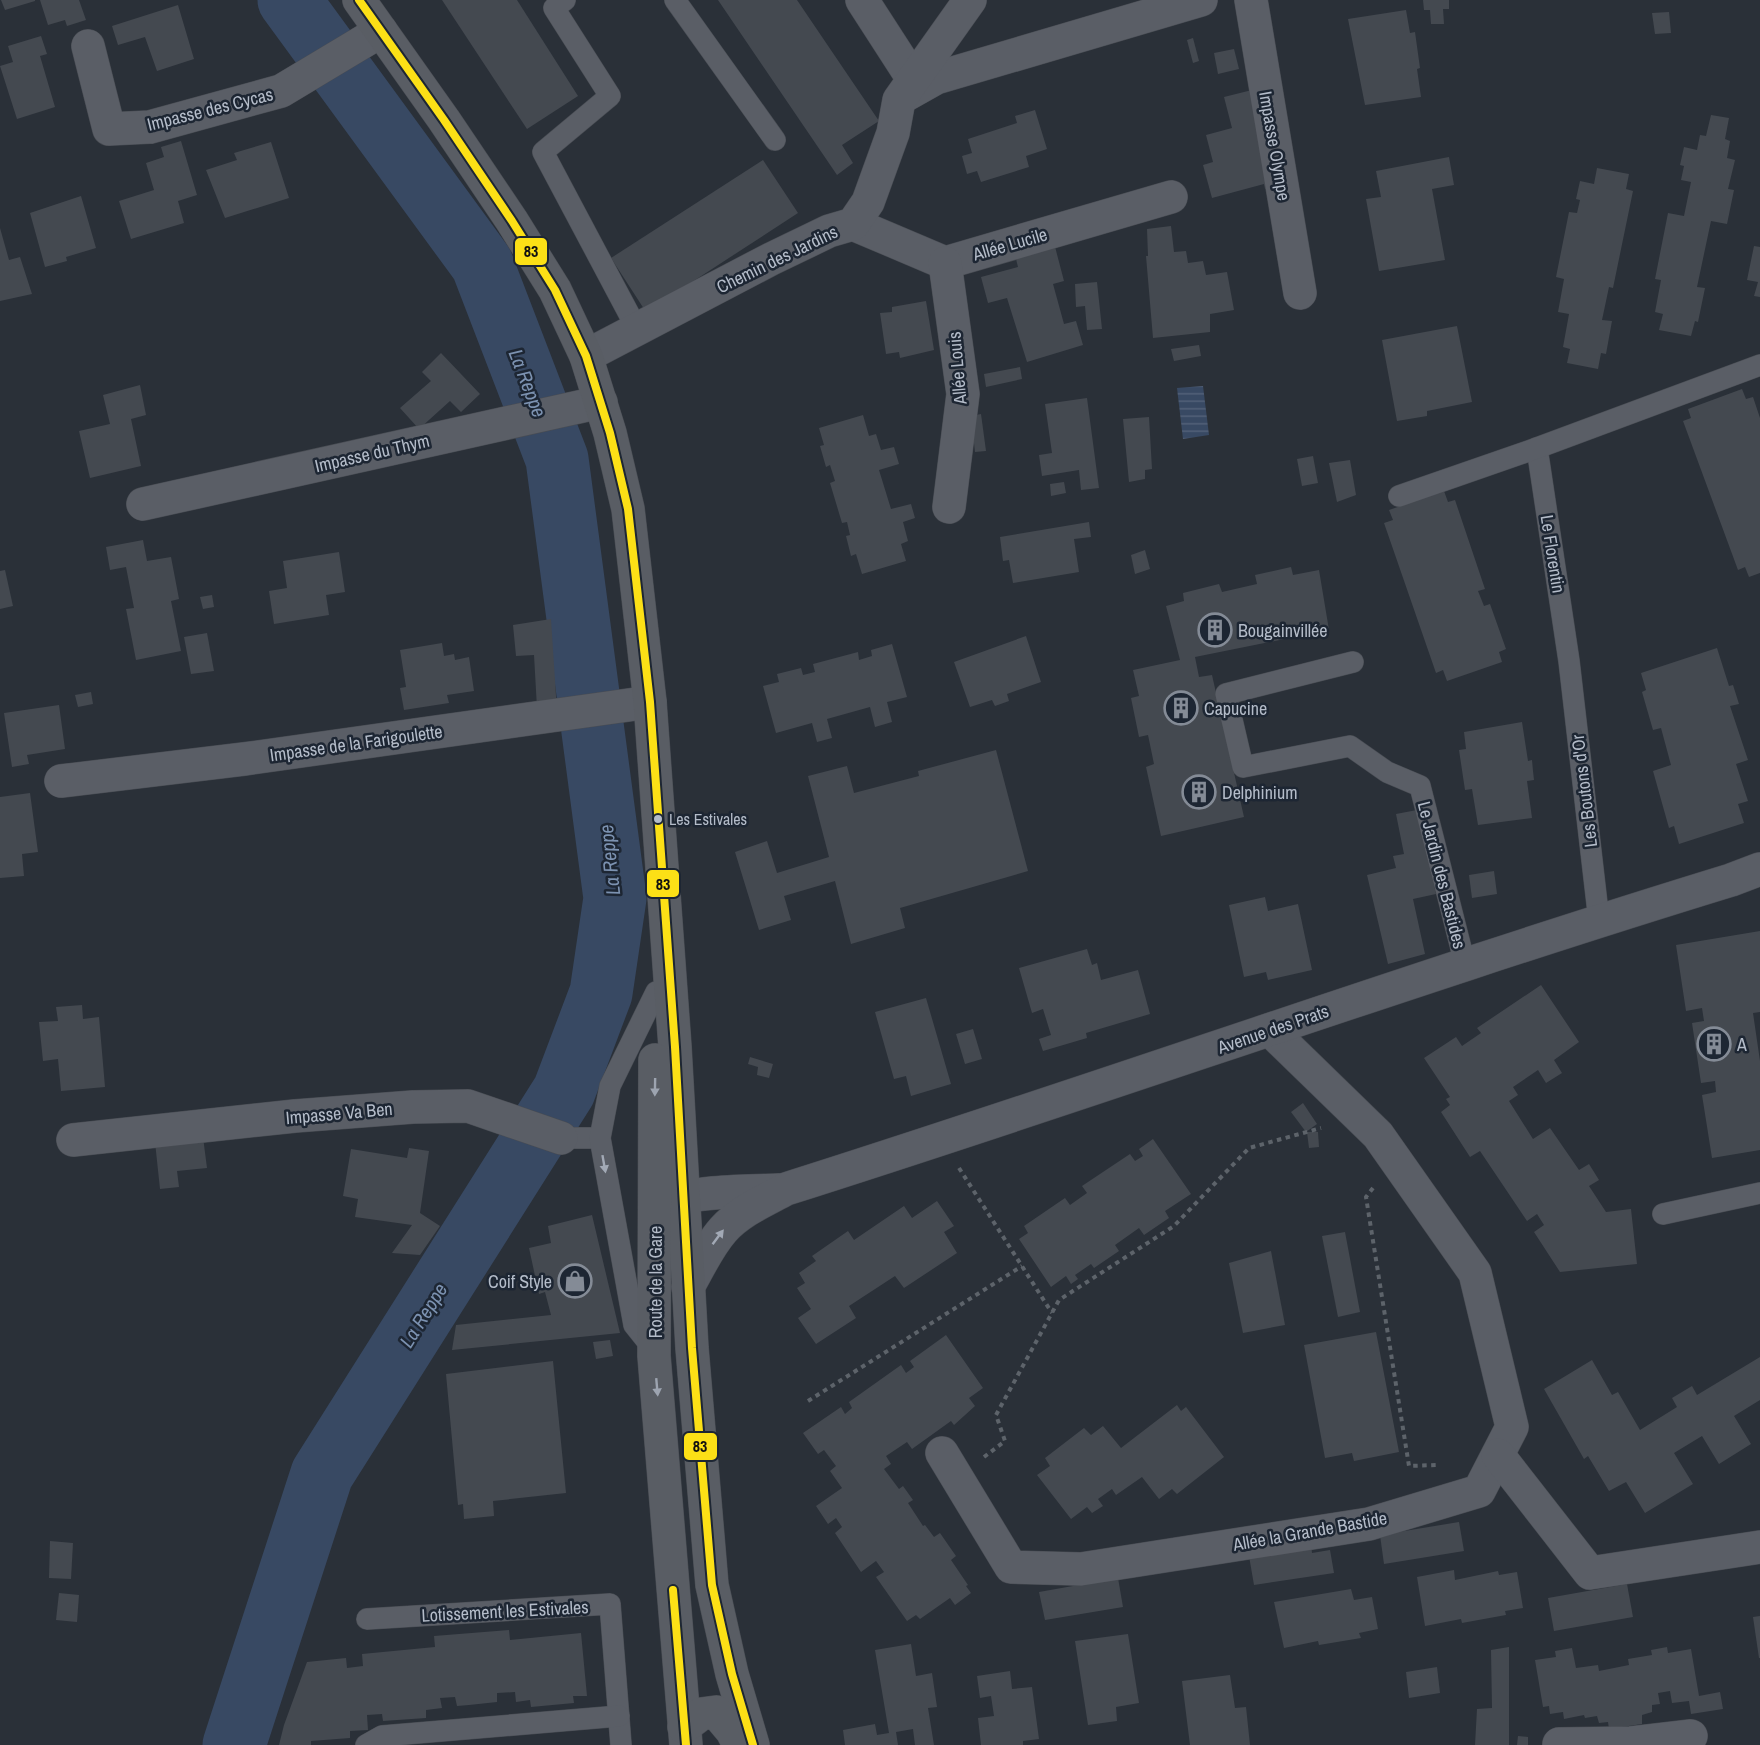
<svg xmlns="http://www.w3.org/2000/svg" width="1760" height="1745" font-family="'Archivo Narrow',sans-serif">
<style>
.water{fill:url(#water-rules)}
.lines{fill:none;stroke-linecap:round;stroke-linejoin:round}
.river{stroke:#384963;stroke-width:63}
.building{fill:#444950}
.service-casing{stroke:#484c53;stroke-width:22}
.minor-casing{stroke:#484c53;stroke-width:34}
.tertiary-casing{stroke:#484c53;stroke-width:34}
.secondary-casing{stroke:#484c53;stroke-width:34}
.path{stroke:#5d636a;stroke-width:4;stroke-dasharray:4.5 4.5;stroke-linecap:butt}
.service{stroke:#5a5e66;stroke-width:21}
.minor{stroke:#5a5e66;stroke-width:33}
.tertiary{stroke:#5a5e66;stroke-width:33}
.secondary{stroke:#595d64;stroke-width:33}
.bus-1-casing{stroke:#1d2633;stroke-width:12}
.bus-1{stroke:#fce016;stroke-width:8}
.oneway{fill:#9da4b0}
.oneway2{fill:#a2a9b5}
.bus-dot{fill:#b4bcc9;stroke:#1d2633;stroke-width:2}
.labels{text-anchor:middle;dominant-baseline:central;stroke-width:5;stroke-linejoin:round;paint-order:stroke}
.bus-label{font-size:16px;fill:#b4bcc9;stroke:#1d2633;text-anchor:start}
.street-label{font-size:18px;fill:#b4bcc9;stroke:#1d2633}
.poi-label{font-size:18px;fill:#b4bcc9;stroke:#1d2633;text-anchor:start}
.water-label{font-size:20px;font-style:italic;fill:#7c92b1;stroke:#1d2633}
.line-badge{stroke:#1d2633;stroke-width:2}
.pale-badge-label{font-size:16px;text-anchor:middle;font-weight:bold;fill:#111}
</style>
<defs>
<pattern id="water-rules" width="6" height="5" patternUnits="userSpaceOnUse" patternTransform="scale(1.5)"><rect width="6" height="5" fill="#384963"/><path d="M0 2.5h6" fill="none" stroke="#526178"/></pattern>
</defs>
<rect width="100%" height="100%" fill="#2a3038"/>
<polygon class="water" points="1203,386 1209,435 1183,439 1177,388"/>
<g class="lines">
<polyline class="river" points="234,1745 322,1474 564,1091 601,993 615,898 557,459 482,264 289,0"/>
</g>
<g class="building">
<polygon points="1,0 35,0 35,1 5,10"/>
<polygon points="40,0 79,0 86,20 67,26 65,20 48,25"/>
<polygon points="442,0 517,0 578,96 527,129"/>
<polygon points="718,0 797,0 879,121 842,145 853,163 837,175"/>
<polygon points="1423,0 1449,0 1449,9 1443,9 1444,24 1431,24 1430,10 1424,10"/>
<polygon points="178,5 194,59 157,71 145,37 118,45 112,26"/>
<polygon points="1406,10 1410,33 1415,32 1420,68 1417,69 1421,97 1365,105 1348,19"/>
<polygon points="1669,12 1671,33 1655,34 1652,13"/>
<polygon points="41,36 47,54 40,56 55,107 17,119 0,66 13,62 8,46"/>
<polygon points="1193,38 1199,61 1193,63 1187,40"/>
<polygon points="1234,49 1239,69 1218,74 1214,53"/>
<polygon points="1252,90 1271,187 1265,189 1264,184 1212,198 1203,165 1213,162 1206,135 1232,128 1224,97"/>
<polygon points="1035,110 1047,149 1026,156 1029,167 981,182 977,171 967,174 962,156 972,153 968,139 1017,123 1015,116"/>
<polygon points="1711,115 1729,118 1725,139 1730,141 1727,158 1735,160 1728,189 1734,190 1727,224 1711,221 1697,287 1705,288 1698,322 1695,321 1691,336 1659,330 1663,314 1655,312 1661,280 1655,279 1668,213 1684,216 1691,182 1681,180 1684,166 1680,165 1684,147 1697,150 1700,135 1706,136"/>
<polygon points="181,141 197,195 178,201 184,223 131,239 119,201 154,190 146,163 164,157 161,147"/>
<polygon points="271,142 289,198 225,218 206,170 237,160 234,153"/>
<polygon points="1449,157 1454,185 1432,189 1445,260 1379,271 1366,199 1381,197 1376,171"/>
<polygon points="763,160 798,213 646,312 611,258"/>
<polygon points="1597,168 1629,174 1626,189 1633,191 1613,288 1609,287 1602,320 1612,321 1606,354 1601,353 1598,369 1567,363 1570,349 1563,347 1569,314 1558,312 1564,279 1556,277 1569,212 1577,213 1580,200 1576,199 1580,181 1594,184"/>
<polygon points="81,196 96,248 66,257 67,261 45,267 30,213"/>
<polygon points="1171,226 1174,252 1186,251 1188,263 1203,261 1206,275 1227,272 1234,310 1210,314 1210,332 1153,338 1146,256 1148,256 1147,229"/>
<polygon points="0,228 9,260 20,257 32,294 0,301"/>
<polygon points="1053,239 1064,281 1053,284 1064,324 1076,321 1083,345 1027,362 1007,298 988,303 981,277 1018,267 1014,251"/>
<polygon points="1754,246 1760,247 1760,297 1754,296 1758,282 1747,280"/>
<polygon points="1097,282 1102,329 1087,330 1085,306 1076,307 1075,284"/>
<polygon points="926,301 934,350 900,358 899,352 886,354 880,313 892,312 892,307"/>
<polygon points="1457,326 1472,402 1427,411 1427,416 1397,421 1382,340"/>
<polygon points="1199,345 1201,356 1174,361 1171,349"/>
<polygon points="441,353 480,394 461,412 450,401 419,429 400,408 431,381 422,372"/>
<polygon points="1020,367 1022,379 986,387 984,374"/>
<polygon points="140,385 146,415 131,419 141,466 90,478 79,431 110,424 103,395"/>
<polygon points="1742,389 1746,399 1753,397 1760,418 1760,573 1749,577 1745,567 1738,570 1683,421 1691,418 1688,409"/>
<polygon points="1087,398 1099,488 1081,490 1079,470 1042,476 1039,455 1052,453 1045,404"/>
<polygon points="981,414 986,451 975,452 971,416"/>
<polygon points="863,415 869,436 876,434 881,450 894,447 899,464 879,470 891,509 911,504 915,518 903,522 908,541 901,544 906,561 862,574 856,554 851,556 846,536 850,535 847,522 842,523 830,483 835,481 830,465 826,467 820,446 824,445 819,428"/>
<polygon points="1149,417 1152,469 1145,470 1145,479 1129,482 1123,419"/>
<polygon points="1313,456 1318,483 1302,486 1297,459"/>
<polygon points="1350,460 1356,495 1337,502 1329,463"/>
<polygon points="1064,482 1066,493 1051,496 1050,484"/>
<polygon points="1444,491 1448,502 1455,500 1485,589 1478,591 1484,606 1490,604 1506,649 1499,652 1502,662 1447,681 1443,670 1436,673 1384,523 1393,520 1389,510"/>
<polygon points="1089,522 1091,537 1074,539 1079,572 1013,583 1009,560 1003,561 1000,537"/>
<polygon points="143,540 147,561 171,557 179,599 171,601 181,651 136,660 126,609 134,608 126,567 110,570 106,547"/>
<polygon points="1145,550 1150,569 1135,574 1131,555"/>
<polygon points="339,552 345,592 326,595 329,615 274,624 269,591 287,588 283,561"/>
<polygon points="1291,567 1293,575 1319,570 1329,630 1195,657 1199,677 1212,675 1244,817 1161,836 1146,767 1154,764 1148,735 1139,737 1131,698 1139,696 1133,670 1180,660 1166,606 1184,601 1183,593 1219,584 1222,592 1257,584 1255,575"/>
<polygon points="5,570 13,606 0,609 0,571"/>
<polygon points="212,595 214,607 203,609 200,597"/>
<polygon points="551,619 557,711 537,708 534,655 516,656 513,625"/>
<polygon points="207,633 214,671 191,674 184,637"/>
<polygon points="1026,636 1041,682 1007,694 1009,701 995,706 992,700 970,707 954,662"/>
<polygon points="442,643 444,656 454,654 455,660 469,657 474,691 447,695 449,703 404,710 400,688 406,687 400,650"/>
<polygon points="892,644 907,697 887,702 892,722 875,727 870,707 827,719 832,738 817,742 812,723 776,733 763,686 779,682 777,674 801,668 803,675 815,672 813,664 858,652 859,660 872,656 871,650"/>
<polygon points="1717,648 1729,686 1733,685 1739,704 1730,706 1748,760 1736,764 1748,801 1738,804 1744,823 1679,844 1674,826 1669,828 1653,771 1671,765 1661,728 1653,730 1642,692 1646,690 1641,673"/>
<polygon points="91,692 93,704 78,707 75,695"/>
<polygon points="59,705 65,749 27,755 29,764 12,767 4,713"/>
<polygon points="1522,722 1528,761 1532,760 1533,771 1534,780 1527,781 1532,818 1478,825 1472,789 1465,790 1459,750 1466,749 1464,732"/>
<polygon points="996,750 1028,871 900,908 905,928 851,944 835,881 784,896 791,920 759,930 735,852 767,841 777,873 829,857 808,776 847,766 854,793 919,776 918,771"/>
<polygon points="30,793 38,852 22,854 24,876 0,878 0,797"/>
<polygon points="1417,810 1436,894 1413,899 1425,954 1388,964 1367,875 1396,868 1393,856 1404,854 1396,814"/>
<polygon points="1494,871 1497,894 1472,898 1469,875"/>
<polygon points="1265,897 1268,911 1298,904 1312,970 1268,980 1266,972 1244,977 1229,905"/>
<polygon points="1760,931 1760,1012 1753,1013 1760,1061 1760,1150 1712,1158 1702,1095 1716,1092 1715,1081 1701,1083 1692,1023 1704,1021 1702,1008 1686,1011 1676,945"/>
<polygon points="1087,949 1092,965 1097,963 1101,980 1138,970 1150,1014 1086,1033 1087,1038 1043,1051 1039,1039 1051,1035 1043,1009 1032,1013 1019,968"/>
<polygon points="1541,985 1579,1042 1554,1060 1562,1073 1546,1083 1538,1070 1513,1087 1518,1095 1509,1101 1533,1139 1550,1128 1579,1170 1589,1164 1599,1180 1589,1186 1606,1212 1631,1209 1637,1264 1560,1272 1534,1232 1544,1225 1537,1214 1527,1221 1480,1151 1470,1157 1441,1112 1450,1105 1446,1099 1450,1097 1424,1058 1456,1037 1462,1046 1481,1033 1477,1028"/>
<polygon points="926,998 951,1084 911,1096 906,1076 894,1079 875,1012"/>
<polygon points="82,1005 83,1019 99,1017 105,1087 61,1091 58,1059 43,1061 39,1022 58,1021 56,1007"/>
<polygon points="973,1029 982,1059 965,1064 956,1034"/>
<polygon points="750,1057 773,1064 769,1078 757,1075 758,1067 748,1064"/>
<polygon points="1303,1103 1317,1124 1306,1132 1291,1112"/>
<polygon points="1307,1132 1318,1132 1319,1147 1309,1148"/>
<polygon points="203,1137 207,1168 177,1171 179,1187 160,1189 155,1142"/>
<polygon points="1153,1139 1191,1194 1165,1211 1169,1218 1144,1235 1139,1228 1115,1245 1119,1251 1094,1268 1091,1264 1075,1275 1078,1279 1071,1284 1066,1276 1051,1287 1019,1239 1028,1233 1024,1226 1065,1198 1070,1205 1087,1193 1082,1186 1130,1154 1135,1161 1143,1156 1139,1149"/>
<polygon points="409,1148 429,1151 420,1213 440,1226 420,1255 392,1253 412,1225 355,1217 358,1199 343,1196 351,1149 407,1158"/>
<polygon points="937,1201 954,1226 944,1232 957,1253 904,1288 895,1276 849,1306 856,1318 816,1344 798,1318 811,1309 797,1288 805,1283 799,1273 816,1261 812,1256 848,1231 854,1240 904,1206 912,1218"/>
<polygon points="592,1215 620,1333 452,1350 456,1325 551,1315 545,1292 539,1294 529,1248 551,1243 548,1226"/>
<polygon points="1345,1232 1360,1312 1338,1317 1322,1236"/>
<polygon points="1271,1251 1285,1325 1243,1333 1229,1263"/>
<polygon points="1376,1332 1399,1452 1354,1461 1352,1453 1325,1458 1304,1345"/>
<polygon points="946,1335 983,1388 969,1398 975,1406 954,1425 951,1421 912,1449 907,1442 886,1456 891,1464 884,1469 899,1489 903,1486 913,1500 908,1503 923,1526 925,1525 934,1537 940,1533 949,1546 956,1556 951,1560 968,1585 966,1586 971,1593 955,1605 950,1598 920,1619 916,1615 907,1621 876,1577 884,1572 876,1561 861,1572 835,1533 842,1527 836,1518 828,1524 816,1506 842,1488 830,1471 836,1466 824,1450 818,1454 803,1433 841,1407 845,1414 852,1408 849,1402 901,1365 906,1373 914,1367 910,1361"/>
<polygon points="610,1340 613,1356 596,1359 593,1342"/>
<polygon points="1760,1357 1760,1400 1734,1416 1751,1444 1719,1464 1702,1436 1674,1453 1693,1484 1645,1513 1626,1482 1609,1491 1588,1456 1584,1459 1544,1389 1592,1360 1612,1395 1618,1392 1640,1430 1677,1407 1672,1398 1692,1386 1697,1395"/>
<polygon points="553,1361 566,1493 493,1501 494,1516 464,1519 463,1504 458,1505 446,1374"/>
<polygon points="1177,1405 1181,1411 1186,1407 1224,1457 1177,1494 1172,1489 1159,1499 1142,1477 1116,1495 1112,1489 1098,1499 1103,1506 1092,1513 1087,1507 1071,1519 1037,1475 1050,1466 1045,1458 1084,1428 1091,1435 1103,1426 1121,1448"/>
<polygon points="1459,1522 1464,1551 1384,1564 1380,1535"/>
<polygon points="50,1541 73,1543 71,1579 49,1578"/>
<polygon points="1311,1545 1312,1553 1330,1550 1334,1573 1254,1585 1249,1556"/>
<polygon points="1454,1570 1455,1580 1498,1571 1499,1575 1517,1572 1523,1608 1505,1611 1506,1615 1462,1623 1461,1619 1425,1626 1417,1577"/>
<polygon points="1118,1578 1123,1607 1045,1620 1039,1592"/>
<polygon points="1627,1584 1633,1617 1554,1631 1548,1598"/>
<polygon points="1351,1589 1354,1600 1372,1597 1378,1629 1359,1633 1361,1638 1319,1645 1318,1641 1284,1648 1274,1602"/>
<polygon points="59,1593 79,1595 77,1622 56,1620"/>
<polygon points="1760,1616 1760,1658 1759,1658 1753,1617"/>
<polygon points="509,1630 510,1640 581,1633 587,1696 573,1696 574,1703 531,1707 530,1700 516,1702 515,1692 497,1693 497,1702 469,1705 457,1706 455,1697 440,1698 442,1708 426,1710 426,1718 383,1721 382,1714 367,1715 368,1730 350,1731 350,1738 311,1741 311,1745 279,1745 284,1725 307,1662 346,1658 347,1668 363,1666 362,1654 435,1647 434,1636"/>
<polygon points="1128,1634 1139,1703 1116,1707 1117,1721 1088,1725 1075,1641"/>
<polygon points="911,1644 916,1676 932,1673 937,1707 928,1708 934,1745 915,1745 913,1729 896,1732 898,1745 845,1745 843,1730 875,1724 877,1735 889,1733 875,1650"/>
<polygon points="1509,1647 1509,1745 1475,1745 1477,1709 1492,1708 1491,1650"/>
<polygon points="1667,1647 1668,1653 1691,1649 1699,1696 1720,1692 1723,1709 1691,1714 1689,1701 1672,1703 1670,1691 1658,1693 1660,1704 1652,1705 1652,1712 1642,1715 1642,1724 1609,1729 1608,1722 1599,1723 1597,1716 1585,1718 1584,1715 1564,1719 1563,1712 1550,1714 1549,1706 1543,1707 1535,1660 1556,1657 1555,1651 1572,1648 1576,1668 1598,1665 1599,1671 1629,1665 1628,1659 1652,1655 1651,1650"/>
<polygon points="1437,1667 1440,1693 1409,1698 1406,1672"/>
<polygon points="1010,1671 1012,1689 1032,1687 1039,1739 1023,1741 1023,1745 981,1745 978,1718 994,1716 991,1696 980,1698 977,1676"/>
<polygon points="1230,1675 1235,1708 1246,1707 1250,1745 1190,1745 1182,1681"/>
<polygon points="1518,1736 1528,1737 1528,1745 1517,1745"/>
</g>
<g class="lines">
<defs>
<g id="service">
<polyline points="565,0 554,8 610,96 543,152 637,329"/>
<polyline points="675,0 775,140"/>
<polyline points="1537,448 1569,661 1599,921"/>
<polyline points="1399,496 1537,448 1760,365"/>
<polyline points="1353,662 1226,694 1243,767 1350,746 1387,772 1420,786 1465,964"/>
<polyline points="561,1138 600,1138"/>
<polyline points="1663,1214 1760,1193"/>
<polyline points="654,1350 634,1325 600,1138 610,1086 656,992"/>
<polyline points="367,1619 610,1604 621,1745"/>
<polyline points="366,1745 382,1736 619,1716"/>
</g>
<g id="minor">
<polyline points="862,0 913,79"/>
<polyline points="1251,0 1300,293"/>
<polyline points="88,46 109,129 150,127 281,91 381,31"/>
<polyline points="904,96 936,78 1201,0"/>
<polyline points="853,224 945,263 1171,197"/>
<polyline points="945,263 963,394 949,507"/>
<polyline points="586,356 771,259 829,231 853,224 868,202 893,133 899,100 970,0"/>
<polyline points="143,504 601,402"/>
<polyline points="61,781 244,759 650,702"/>
<polyline points="73,1140 295,1116 413,1107 468,1106 561,1138"/>
<polyline points="942,1453 1011,1567 1081,1569 1369,1524 1479,1491 1512,1427 1475,1273 1378,1135 1270,1030"/>
<polyline points="1498,1455 1590,1573 1760,1547"/>
<polyline points="1559,1744 1631,1743 1691,1736"/>
</g>
<g id="tertiary">
<path d="M 665,1216 C 667,1213 669,1207 672,1204 C 688,1190 756,1191 779,1190"/>
<path d="M 688,1287 C 699,1268 708,1247 723,1230 C 740,1211 764,1201 786,1189 C 1102,1089 1414,977 1731,880 L 1760,869"/>
</g>
<g id="secondary">
<polyline points="359,0 444,120 512,221 555,290 586,356 610,433 628,509 650,702 675,1047 692,1348 712,1585 732,1674 753,1745"/>
<polyline points="655,1060 654,1356 686,1745"/>
<polyline points="684,1727 701,1714 716,1712 732,1731 739,1745"/>
</g>
</defs>
<use href="#service" class="service-casing"/>
<use href="#minor" class="minor-casing"/>
<use href="#tertiary" class="tertiary-casing"/>
<use href="#secondary" class="secondary-casing"/>
<g class="path">
<polyline points="959,1168 1052,1313"/>
<polyline points="1373,1188 1366,1197 1409,1466 1436,1465"/>
<polyline points="808,1401 1022,1266"/>
<polyline points="984,1457 1005,1441 996,1415 1059,1300 1174,1226 1249,1148 1321,1128"/>
</g>
<use href="#service" class="service"/>
<use href="#minor" class="minor"/>
<use href="#tertiary" class="tertiary"/>
<use href="#secondary" class="secondary"/>
<defs>
<g id="bus-1">
<polyline points="359,0 444,120 512,221 555,290 586,356 610,433 628,509 650,702 675,1047 692,1348 712,1585 732,1674 753,1745"/>
<polyline points="673,1590 686,1745"/>
</g>
</defs>
<use href="#bus-1" class="bus-1-casing"/>
<use href="#bus-1" class="bus-1"/>
</g>
<defs><path id="oneway-solid" d="M-6-.8H1V-3.2L6.5 0L1 3.2V.8H-6Z" transform="scale(1.5)"/></defs>
<g class="oneway">
<use href="#oneway-solid" transform="translate(655 1087) rotate(91)"/>
<use href="#oneway-solid" transform="translate(657 1387) rotate(85)"/>
</g>
<g class="oneway2">
<use href="#oneway-solid" transform="translate(604 1164) rotate(80)"/>
<use href="#oneway-solid" transform="translate(718 1237) rotate(-53)"/>
</g>
<defs>
<symbol id="building-ring" viewBox="-11 -11 22 22"><circle r="9.5" fill="#1d2633" stroke="#848b96" stroke-width="1.5"/><path d="M-4-6H4V6H1V3H-1V6H-4ZM-2.5-4.3h1.7v1.8h-1.7ZM.8-4.3h1.7v1.8H.8ZM-2.5-1h1.7V.8h-1.7ZM.8-1h1.7V.8H.8Z" fill="#848b96"/></symbol>
<symbol id="shop-ring" viewBox="-11 -11 22 22"><circle r="9.5" fill="#1d2633" stroke="#848b96" stroke-width="1.5"/><path d="M-5-2.5h2.3a2.7 3.5 0 0 1 5.4 0H5L5.5 6h-11ZM-1.5-2.5h3a1.5 2.3 0 0 0-3 0Z" fill="#848b96"/></symbol>
</defs>
<g fill-rule="evenodd">
<use href="#building-ring" x="1196" y="611" width="38" height="38"/>
<use href="#building-ring" x="1162" y="689" width="38" height="38"/>
<use href="#building-ring" x="1180" y="773" width="38" height="38"/>
<use href="#building-ring" x="1695" y="1025" width="38" height="38"/>
<use href="#shop-ring" x="556" y="1262" width="38" height="38"/>
</g>
<circle class="bus-dot" cx="658" cy="819" r="5"/>
<g class="labels">
<g class="bus-label">
<text x="669" y="819">Les Estivales</text>
</g>
<g class="street-label">
<text transform="translate(210 109) rotate(-14)">Impasse des Cycas</text>
<text transform="translate(1275 146) rotate(80)">Impasse Olympe</text>
<text transform="translate(1010 244) rotate(-16)">Allée Lucile</text>
<text transform="translate(777 259) rotate(-26)">Chemin des Jardins</text>
<text transform="translate(957 368) rotate(-95)">Allée Louis</text>
<text transform="translate(372 453) rotate(-13)">Impasse du Thym</text>
<text transform="translate(1553 554) rotate(81)">Le Florentin</text>
<text transform="translate(356 743) rotate(-8)">Impasse de la Farigoulette</text>
<text transform="translate(1584 791) rotate(-97)">Les Boutons d'Or</text>
<text transform="translate(1442 875) rotate(76)">Le Jardin des Bastides</text>
<text transform="translate(1273 1029) rotate(-19)">Avenue des Prats</text>
<text transform="translate(339 1113) rotate(-5)">Impasse Va Ben</text>
<text transform="translate(655 1282) rotate(-90)">Route de la Gare</text>
<text transform="translate(1310 1531) rotate(-10)">Allée la Grande Bastide</text>
<text transform="translate(505 1611) rotate(-3)">Lotissement les Estivales</text>
</g>
<g class="poi-label">
<text x="1238" y="630">Bougainvillée</text>
<text x="1204" y="708">Capucine</text>
<text x="1222" y="792">Delphinium</text>
<text x="1737" y="1044">A</text>
<text x="552" y="1281" text-anchor="end">Coif Style</text>
</g>
<g class="water-label">
<text transform="translate(528 383) rotate(69)">La Reppe</text>
<text transform="translate(609 860) rotate(-96)">La Reppe</text>
<text transform="translate(423 1315) rotate(-58)">La Reppe</text>
</g>
</g>
<g class="line-badge">
<rect x="514" y="237" width="34" height="29" rx="6" fill="#fce016"/>
<rect x="646" y="869" width="34" height="29" rx="6" fill="#fce016"/>
<rect x="683" y="1432" width="35" height="29" rx="6" fill="#fce016"/>
</g>
<g class="pale-badge-label">
<text x="531" y="257">83</text>
<text x="663" y="890">83</text>
<text x="700" y="1452">83</text>
</g>
</svg>
